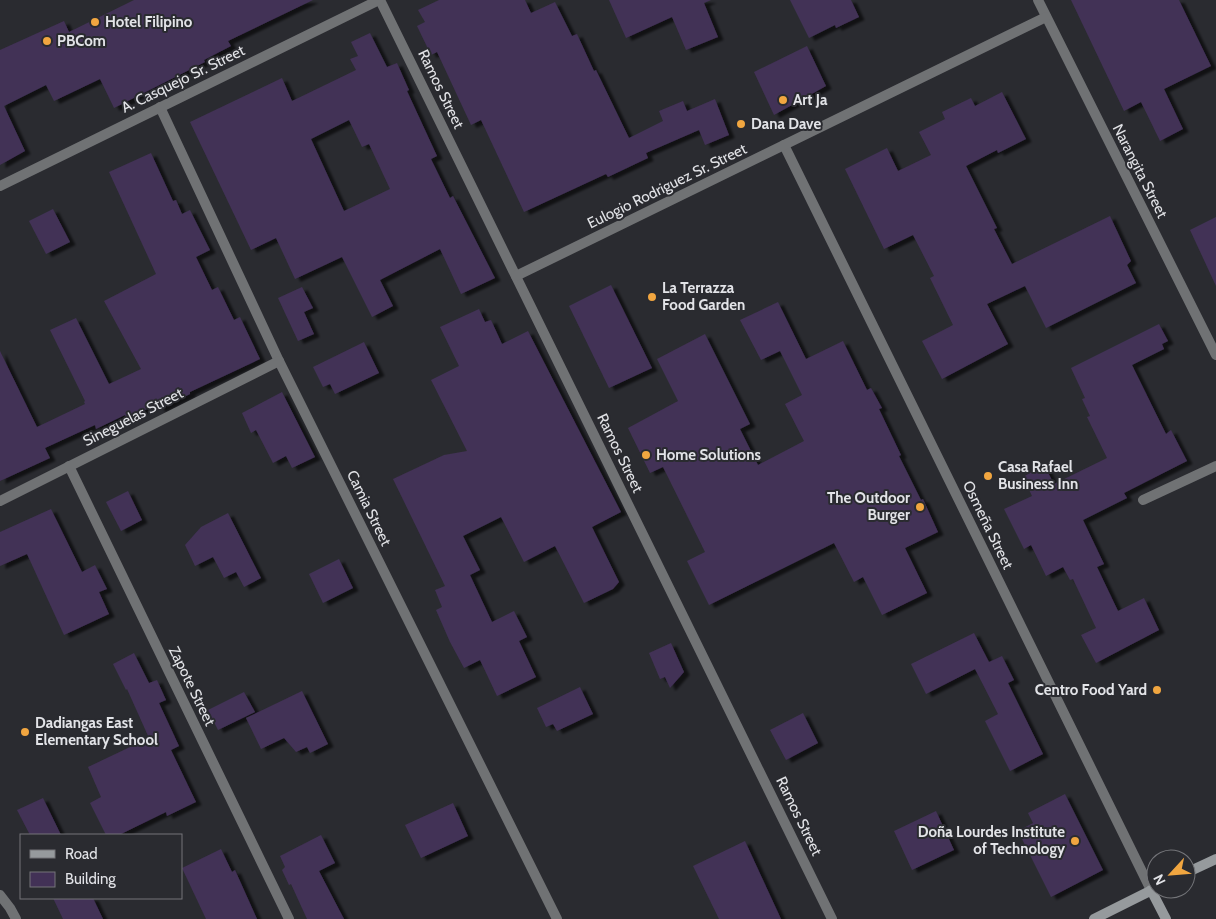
<svg xmlns="http://www.w3.org/2000/svg" width="1216" height="919" font-family="Cabin,sans-serif">
<style>
.building{fill:#423156;fill-rule:evenodd;filter:url(#shadow)}
.lines{fill:none;stroke-linecap:round;stroke-linejoin:round}
.lane{stroke:#707274;stroke-width:10}
.street{stroke:#707274;stroke-width:10}
.secondary{stroke:#969a9d;stroke-width:10}
.poi-dot{fill:#f1a640;stroke:#2a2b30;stroke-width:2}
.labels{text-anchor:middle;dominant-baseline:central;stroke-width:4;stroke-linejoin:round;paint-order:stroke}
.poi-label{font-size:15px;font-weight:bold;fill:#e2e3e7;stroke:#2a2b30;text-anchor:start}
.street-label{font-size:15px;fill:#e2e3e7;stroke:#2a2b30}
</style>
<defs>
<filter id="shadow"><feDropShadow dx="5.5" dy="3" stdDeviation="1" flood-color="#0009"/></filter>
</defs>
<rect width="100%" height="100%" fill="#2a2b30"/>
<g class="building">
<polygon points="134,0 313,0 228,41 231,46 204,60 205,62 114,108 100,79 54,101 46,85 4,106 25,151 0,165 0,50 64,21 69,32"/>
<polygon points="439,0 525,0 531,13 555,2 572,36 577,34 594,71 596,70 629,138 663,121 659,111 683,101 687,111 715,99 729,135 705,145 699,130 646,153 648,158 608,177 606,174 524,212 481,120 471,125 437,52 431,55 417,26 425,22 418,10"/>
<polygon points="609,0 711,0 704,3 718,37 686,50 672,17 626,38"/>
<polygon points="790,0 851,0 859,17 836,28 835,25 809,38"/>
<polygon points="1071,0 1179,0 1211,66 1164,89 1183,129 1160,141 1141,102 1124,111"/>
<path d="M 370,33 L 387,67 L 397,63 L 409,90 L 407,91 L 437,156 L 431,159 L 450,198 L 453,196 L 495,278 L 461,294 L 440,249 L 380,280 L 393,306 L 372,317 L 342,257 L 295,279 L 276,238 L 251,250 L 190,122 L 282,78 L 292,101 L 356,70 L 350,59 L 358,56 L 351,42 ZM 349,120 L 362,147 L 369,144 L 390,189 L 344,211 L 311,139 Z"/>
<polygon points="807,46 826,86 774,115 754,72"/>
<polygon points="1002,92 1026,139 998,153 997,150 966,166 997,228 994,229 1012,264 1110,216 1131,261 1127,265 1136,283 1046,328 1025,286 987,304 1008,344 942,379 922,341 953,325 930,278 934,276 913,235 884,249 845,169 887,148 898,171 931,155 919,132 945,119 942,112 971,98 975,106"/>
<polygon points="151,153 173,201 176,200 182,214 190,210 210,250 196,257 212,290 218,287 234,320 240,317 260,359 190,392 190,394 160,409 157,404 127,419 125,415 96,429 95,425 45,448 50,458 0,481 0,351 37,427 85,404 84,402 85,401 50,330 76,318 109,384 141,369 104,301 156,274 109,172"/>
<polygon points="53,209 70,242 46,254 29,221"/>
<polygon points="1216,217 1216,286 1190,230"/>
<polygon points="611,285 652,368 609,388 569,306"/>
<polygon points="302,287 313,308 304,312 314,334 298,341 278,298"/>
<polygon points="778,302 806,359 843,341 867,390 871,388 882,408 879,409 901,455 899,456 921,500 923,499 938,532 905,548 927,593 882,615 863,577 854,582 834,543 709,605 687,561 705,552 663,467 650,473 628,428 678,401 657,359 705,334 750,424 740,429 758,465 804,441 785,404 802,395 780,351 761,360 740,320"/>
<polygon points="479,309 485,322 491,320 502,344 528,331 621,512 592,527 619,582 613,589 584,603 555,546 524,562 501,517 463,536 480,570 470,575 492,622 514,611 527,637 519,641 536,677 497,696 480,660 464,668 450,642 436,610 442,607 435,590 445,586 393,479 444,455 467,451 431,380 459,366 440,327"/>
<polygon points="1159,324 1168,341 1162,344 1164,349 1132,365 1166,434 1171,430 1187,461 1124,493 1127,498 1083,520 1104,564 1097,567 1118,611 1144,598 1159,630 1096,663 1081,635 1096,628 1073,579 1070,580 1063,567 1046,576 1031,545 1024,549 1004,509 1032,496 1023,477 1044,465 1054,484 1107,458 1087,417 1090,416 1082,399 1085,398 1071,368"/>
<polygon points="364,342 379,373 335,394 330,384 323,387 313,367"/>
<polygon points="282,392 315,457 292,468 286,456 273,463 256,430 251,433 242,413"/>
<polygon points="128,491 142,520 121,531 106,502"/>
<polygon points="51,509 82,572 95,565 107,589 99,592 109,614 64,635 27,554 0,566 0,532"/>
<polygon points="228,513 261,578 244,587 236,572 224,578 213,557 195,566 185,545 201,527"/>
<polygon points="339,559 353,588 323,603 309,574"/>
<polygon points="974,633 989,662 1002,656 1014,680 1008,683 1043,754 1010,771 985,721 998,714 975,669 926,694 911,664"/>
<polygon points="671,643 684,672 670,688 665,677 660,679 649,653"/>
<polygon points="134,653 149,683 157,680 166,700 159,703 179,746 171,750 196,802 167,816 166,812 119,835 106,835 90,803 101,797 88,767 149,738 127,689 126,690 113,664"/>
<polygon points="580,687 593,714 557,731 553,724 546,727 537,708"/>
<polygon points="302,691 328,744 310,753 307,747 296,752 284,738 261,749 246,718"/>
<polygon points="244,692 255,712 218,730 208,710"/>
<polygon points="803,713 818,743 786,760 770,730"/>
<polygon points="1065,794 1103,870 1051,897 1018,831 1033,823 1028,813"/>
<polygon points="43,798 61,835 30,835 17,810"/>
<polygon points="453,803 468,836 421,858 405,825"/>
<polygon points="936,811 954,850 912,870 894,831"/>
<polygon points="321,835 335,863 319,871 344,919 307,919 291,884 289,885 282,870 285,867 280,856"/>
<polygon points="745,841 781,919 719,919 693,866"/>
<polygon points="221,849 232,872 235,870 257,919 206,919 182,868"/>
<polygon points="53,898 93,898 103,919 63,919"/>
</g>
<g class="lines">
<polyline class="lane" points="0,895 10,908 16,919"/>
<g class="street">
<polyline points="380,0 832,919"/>
<polyline points="1038,0 1216,355"/>
<polyline points="160,107 279,361 557,919"/>
<polyline points="784,145 1151,890"/>
<polyline points="0,186 379,0"/>
<polyline points="516,276 1046,17"/>
<polyline points="69,466 289,919"/>
<polyline points="1143,500 1216,466"/>
<polyline points="0,501 279,361"/>
</g>
<g class="secondary">
<polyline points="1186,873 1216,859"/>
<polyline points="1151,890 1166,919"/>
<polyline points="1094,919 1156,888"/>
</g>
</g>
<g class="poi-dot">
<circle cx="95" cy="22" r="5"/>
<circle cx="47" cy="41" r="5"/>
<circle cx="783" cy="100" r="5"/>
<circle cx="741" cy="124" r="5"/>
<circle cx="652" cy="297" r="5"/>
<circle cx="646" cy="455" r="5"/>
<circle cx="988" cy="476" r="5"/>
<circle cx="920" cy="507" r="5"/>
<circle cx="1157" cy="690" r="5"/>
<circle cx="25" cy="732" r="5"/>
<circle cx="1075" cy="841" r="5"/>
</g>
<g class="labels">
<g class="poi-label">
<text x="105" y="22">Hotel Filipino</text>
<text x="57" y="41">PBCom</text>
<text x="793" y="100">Art Ja</text>
<text x="751" y="124">Dana Dave</text>
<text x="662" y="288">La Terrazza<tspan x="662" dy="17">Food Garden</tspan></text>
<text x="656" y="455">Home Solutions</text>
<text x="998" y="467">Casa Rafael<tspan x="998" dy="17">Business Inn</tspan></text>
<text x="910" y="498" text-anchor="end">The Outdoor<tspan x="910" dy="17">Burger</tspan></text>
<text x="1147" y="690" text-anchor="end">Centro Food Yard</text>
<text x="35" y="723">Dadiangas East<tspan x="35" dy="17">Elementary School</tspan></text>
<text x="1065" y="832" text-anchor="end">Doña Lourdes Institute<tspan x="1065" dy="17">of Technology</tspan></text>
</g>
<g class="street-label">
<text transform="translate(183 79) rotate(-26)">A. Casquejo Sr. Street</text>
<text transform="translate(441 89) rotate(64)">Ramos Street</text>
<text transform="translate(1140 171) rotate(63)">Narangita Street</text>
<text transform="translate(667 186) rotate(-26)">Eulogio Rodriguez Sr. Street</text>
<text transform="translate(133 417) rotate(-27)">Sineguelas Street</text>
<text transform="translate(620 453) rotate(64)">Ramos Street</text>
<text transform="translate(369 508) rotate(64)">Camia Street</text>
<text transform="translate(988 525) rotate(64)">Osmeña Street</text>
<text transform="translate(192 686) rotate(64)">Zapote Street</text>
<text transform="translate(799 816) rotate(64)">Ramos Street</text>
</g>
</g>
<rect x="20" y="834" width="162" height="65" fill="#2a2b30" stroke="#747579"/>
<rect x="30" y="850" width="25" height="8" fill="#969a9d" stroke="#747579"/>
<text x="65" y="859" font-size="15" fill="#e2e3e7">Road</text>
<rect x="30" y="872" width="25" height="15" fill="#423156" stroke="#747579"/>
<text x="65" y="884" font-size="15" fill="#e2e3e7">Building</text>
<g transform="translate(1171 874) rotate(244)"><circle r="24" fill="#2a2b30" stroke="#747579"/>
<path d="M0-4L9 19L0 12L-9 19Z" fill="#f1a640"/>
<text y="-8" font-size="14" font-weight="bold" text-anchor="middle" fill="#e2e3e7">N</text>
</g>
</svg>
